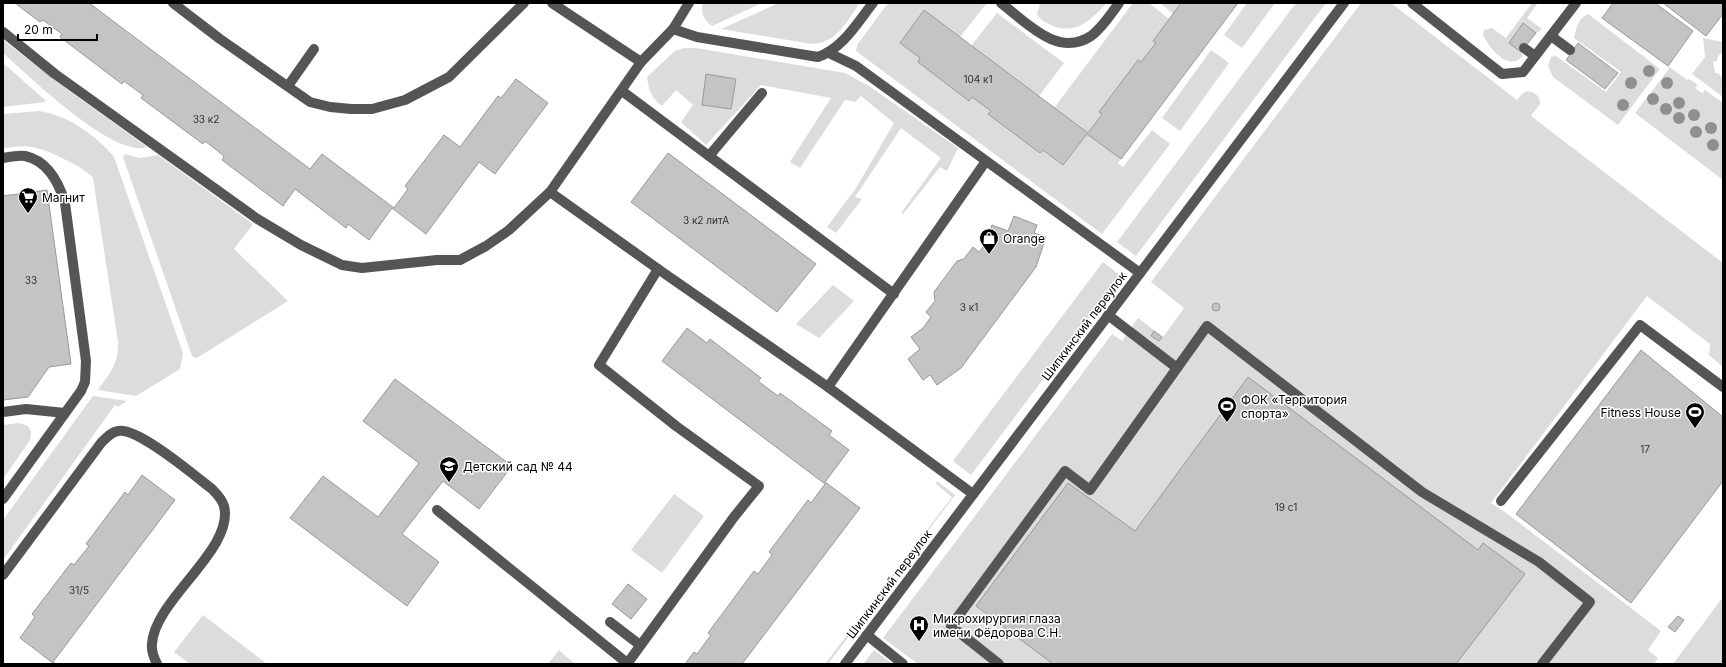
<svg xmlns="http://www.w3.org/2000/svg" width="1726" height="667" font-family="Inter,sans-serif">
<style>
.green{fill:#dcdcdc;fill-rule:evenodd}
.building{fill:#c4c4c4;stroke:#999}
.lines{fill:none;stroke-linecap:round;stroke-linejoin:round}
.minor{stroke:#555;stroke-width:10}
.tree{fill:#8f8f8f}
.labels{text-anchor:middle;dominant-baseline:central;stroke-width:3;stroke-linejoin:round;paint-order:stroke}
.number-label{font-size:10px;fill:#313131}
.poi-label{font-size:12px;fill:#000;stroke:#fff;text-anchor:start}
.street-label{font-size:12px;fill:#000;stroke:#fff}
</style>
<rect width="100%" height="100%" fill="#fff"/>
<g class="green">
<path d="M 703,3 L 762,3 L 712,26 C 704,20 700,13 703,3 Z"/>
<path d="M 779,3 L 860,3 C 846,22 837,43 812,44 L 721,29 Z"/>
<polygon points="888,3 986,4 960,37 924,10 900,43 920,58 918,62 969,101 972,97 991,111 989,115 1040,153 1043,150 1063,165 1087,134 1121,159 1118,163 1123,167 1152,130 1170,144 1102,234 856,51 857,45"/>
<path d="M 1040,3 L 1107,3 C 1091,20 1075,36 1051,25 C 1045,22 1040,20 1037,14 Z"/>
<polygon points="1133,3 1149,3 1169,19 1153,41 1156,43 1141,62 1138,60 1088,133 1054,108"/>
<polygon points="1160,3 1181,3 1173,14"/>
<polygon points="1247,3 1275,3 1242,48 1224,35"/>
<polygon points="1296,3 1326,3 1136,256 1117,242"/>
<path d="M 1361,3 L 1391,3 L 1517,100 C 1519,98 1521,95 1523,93 C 1530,88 1540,95 1540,103 C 1539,107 1533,112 1531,116 L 1723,263 L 1723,367 L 1709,355 L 1710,344 L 1647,296 L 1491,503 L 1505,512 L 1661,631 L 1648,650 L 1658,658 L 1654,664 L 918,664 L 883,638 L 1112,334 L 1122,341 L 1138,318 L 1163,337 L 1184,308 L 1151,282 Z"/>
<path d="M 1532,3 L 1538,3 L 1527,18 L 1541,28 L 1541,30 L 1536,33 L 1523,23 L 1509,43 L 1521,52 L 1523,56 C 1508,73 1489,47 1483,35 L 1484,30 L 1492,28 L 1506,38 Z"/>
<polygon points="997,13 1064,63 1039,96 971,46"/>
<path d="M 1588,14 L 1660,69 L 1618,125 L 1553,77 L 1548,66 L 1551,57 L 1556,56 L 1606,92 L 1621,72 L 1574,38 C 1576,29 1578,18 1588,14 Z"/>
<polygon points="1703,38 1723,42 1723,52 1718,56 1717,61 1713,62 1715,73 1718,73 1723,79 1723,97 1692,74 1705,57"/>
<path d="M 3,40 L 69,91 L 147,147 C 114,159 28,75 3,53 Z"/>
<path d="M 684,48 L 696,48 L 845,73 L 869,86 L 958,148 L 947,171 L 940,167 L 903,214 L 901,213 L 941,158 L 901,128 L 855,197 L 862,199 L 836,233 L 827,227 L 856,188 L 894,123 L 861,96 L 855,102 L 845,100 L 800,168 L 790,162 L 831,98 L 761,85 L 706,145 L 681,122 L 693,105 L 676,90 L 662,106 C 651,97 649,91 647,77 L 675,51 ZM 706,75 L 736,79 L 731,109 L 702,105 Z"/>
<polygon points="1211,50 1229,63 1180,131 1162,118"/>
<polygon points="3,63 45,100 45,102 3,107"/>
<polygon points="1668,66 1687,80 1689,79 1698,85 1695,88 1702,93 1705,90 1723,103 1723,180 1635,113 1669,69"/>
<path d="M 39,111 C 67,115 96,135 114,157 L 183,353 L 180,369 L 136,396 L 98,390 C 111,371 118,366 118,342 L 93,178 C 86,168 44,148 32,147 C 22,145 12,148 3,148 L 3,114 Z"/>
<polygon points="125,154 140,158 158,155 253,224 234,249 288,301 200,356 196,358 192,356 123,157"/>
<polygon points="1103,262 1121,276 971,475 953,461"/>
<polygon points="833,285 854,301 819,338 796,324"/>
<polygon points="93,396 127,401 118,407 115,405 3,560 3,520"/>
<polygon points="19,423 28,426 31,432 30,440 3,479 3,425"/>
<polygon points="937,481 955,495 828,664 825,664 952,497 936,484"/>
<polygon points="674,494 704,516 662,573 631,550"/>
<polygon points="1723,597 1723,664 1673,664"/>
<polygon points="203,615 267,664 190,664 174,652"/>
<polygon points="559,650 575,664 548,664"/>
<polygon points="874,650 893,664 863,664"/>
</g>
<g class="building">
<polygon points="15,3 89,3 310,169 322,154 394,208 408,189 405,186 444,135 460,147 498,96 501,98 516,79 548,103 495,174 479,162 426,234 392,208 369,240 348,224 346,228 295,189 283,206 222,160 224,156 205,141 203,144 141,98 143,95 124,81 122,84 60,37 62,34 43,20 40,22"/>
<polygon points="1181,3 1238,3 1121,159 1087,134 1063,165 1043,150 1040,153 988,114 991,111 972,97 969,101 918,62 920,58 900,43 924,10 1088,133 1102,114 1099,112 1138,60 1141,62 1156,43 1153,41"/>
<polygon points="1613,3 1655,3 1693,31 1668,66 1602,18"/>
<polygon points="1663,3 1723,3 1723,14 1706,36"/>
<polygon points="1523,23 1536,33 1521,52 1509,43"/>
<polygon points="1578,43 1618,73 1605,89 1566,60"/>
<polygon points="706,74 736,79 731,109 702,105"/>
<polygon points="668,153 816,264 777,312 631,202"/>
<polygon points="47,190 71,364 49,367 28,397 3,400 3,196"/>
<polygon points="1014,216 1037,225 1034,233 1046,237 1036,267 961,368 937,385 930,375 923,380 908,359 920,349 911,337 923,328 931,317 926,312 935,301 934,292 957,261 964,259 973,247 979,252 987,242 992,225 1008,231"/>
<circle cx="1216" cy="307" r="4"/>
<polygon points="687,328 707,343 710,339 761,378 758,381 778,396 780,393 832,431 829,435 849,450 825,482 860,508 742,664 685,664 694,652 697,654 711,635 708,633 754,571 758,574 772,555 769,552 808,500 811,503 825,484 662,361"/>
<polygon points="1154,331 1162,337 1159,341 1151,336"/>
<polygon points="1641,350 1723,417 1723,481 1631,603 1516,514"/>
<polygon points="1248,377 1478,550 1483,543 1525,574 1456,664 1053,664 976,606 1068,483 1135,531"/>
<polygon points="395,379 512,466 479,509 443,481 402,534 439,562 407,606 290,518 323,476 378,517 419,463 363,421"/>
<polygon points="142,475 175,500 53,662 56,664 52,664 53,663 20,638 35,617 32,614 71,563 74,565 89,546 86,544 125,492 128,495"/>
<polygon points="628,584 647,599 631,619 612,604"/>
<polygon points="1678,616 1684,620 1675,632 1668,627"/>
</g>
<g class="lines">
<g class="minor">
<polyline points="173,3 220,39 310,102 330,107 351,109 372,109 405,100 449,77 524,3"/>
<polyline points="552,3 641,62"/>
<path d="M 1001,3 C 1027,23 1058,58 1091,36 C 1102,28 1111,14 1119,3"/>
<polyline points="1412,3 1502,74 1523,72 1576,3"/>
<polyline points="673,29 689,3"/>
<polyline points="3,32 55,74 256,218 301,245 342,265 362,268 437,260 460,260 486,246 509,230 550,192"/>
<polyline points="1551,36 1570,50"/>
<polyline points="1524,48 1535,56"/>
<polyline points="829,53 856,66 1140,273"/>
<polyline points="288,86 314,49"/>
<polyline points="622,91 894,294"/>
<polyline points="709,156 762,93"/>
<path d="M 3,158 C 9,157 18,155 25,156 C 48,161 59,183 65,203 L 86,361 L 85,382 L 81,391 L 3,499"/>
<path d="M 658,269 L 550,192 L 641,62 L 673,29 L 697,37 L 818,57 C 843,48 857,23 873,3"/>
<polyline points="1108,315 1177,368 1207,326 1422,492 1539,562 1590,602 1542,664"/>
<polyline points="828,387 986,161"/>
<polyline points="3,412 26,409 65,413"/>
<polyline points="1501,501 1640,325 1723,387"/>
<polyline points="437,510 627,663"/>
<path d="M 3,575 L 101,443 C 106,438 111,432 118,431 C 138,427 195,476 212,489 C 217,494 222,499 224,506 C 235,549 154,600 152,644 C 151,651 154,658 157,664"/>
<polyline points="610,622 640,645"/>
<polyline points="867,635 903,664"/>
<polyline points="627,664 734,517 759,486 676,426 599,365 658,269 828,387 973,494"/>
<polyline points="845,664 1344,3"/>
<polyline points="999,664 951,626 1065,471 1090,490 1177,368"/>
</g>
</g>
<g class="tree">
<circle cx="1649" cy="71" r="6"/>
<circle cx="1631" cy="83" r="6"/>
<circle cx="1667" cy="83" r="6"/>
<circle cx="1653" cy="99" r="6"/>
<circle cx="1679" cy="103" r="6"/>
<circle cx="1623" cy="105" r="6"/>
<circle cx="1666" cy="109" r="6"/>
<circle cx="1694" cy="115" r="6"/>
<circle cx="1679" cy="118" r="6"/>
<circle cx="1711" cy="128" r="6"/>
<circle cx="1696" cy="132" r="6"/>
<circle cx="1713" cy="145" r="6"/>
</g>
<defs>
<symbol id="supermarket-pin" viewBox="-11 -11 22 30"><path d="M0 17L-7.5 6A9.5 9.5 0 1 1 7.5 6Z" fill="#000" stroke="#fff"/><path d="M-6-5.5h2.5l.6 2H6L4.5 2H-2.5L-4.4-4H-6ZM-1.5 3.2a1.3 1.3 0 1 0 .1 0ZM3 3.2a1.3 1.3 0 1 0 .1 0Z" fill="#fff"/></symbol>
<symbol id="shop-pin" viewBox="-11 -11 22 30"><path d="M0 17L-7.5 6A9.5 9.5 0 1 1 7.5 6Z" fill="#000" stroke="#fff"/><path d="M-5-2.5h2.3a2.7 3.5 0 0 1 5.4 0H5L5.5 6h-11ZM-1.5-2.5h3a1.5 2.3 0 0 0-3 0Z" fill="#fff"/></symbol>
<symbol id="stadium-pin" viewBox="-11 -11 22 30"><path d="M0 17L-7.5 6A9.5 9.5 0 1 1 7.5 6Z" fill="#000" stroke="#fff"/><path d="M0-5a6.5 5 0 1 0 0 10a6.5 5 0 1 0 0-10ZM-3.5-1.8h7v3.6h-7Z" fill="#fff"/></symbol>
<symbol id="school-pin" viewBox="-11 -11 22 30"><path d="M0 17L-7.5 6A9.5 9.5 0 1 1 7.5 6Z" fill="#000" stroke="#fff"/><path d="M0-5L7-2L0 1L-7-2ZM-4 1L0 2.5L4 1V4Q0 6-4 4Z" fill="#fff"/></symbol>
<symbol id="hospital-pin" viewBox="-11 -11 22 30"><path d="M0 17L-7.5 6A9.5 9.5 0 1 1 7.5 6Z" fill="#000" stroke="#fff"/><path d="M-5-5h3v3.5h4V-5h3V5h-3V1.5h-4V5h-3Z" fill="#fff"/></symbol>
</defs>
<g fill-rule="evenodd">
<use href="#supermarket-pin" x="17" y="186" width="22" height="30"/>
<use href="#shop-pin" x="978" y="227" width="22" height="30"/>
<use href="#stadium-pin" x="1216" y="395" width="22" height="30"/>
<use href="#stadium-pin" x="1684" y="401" width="22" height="30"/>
<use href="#school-pin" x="438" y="455" width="22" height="30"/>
<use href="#hospital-pin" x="908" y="614" width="22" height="30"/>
</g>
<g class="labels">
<g class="number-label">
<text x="978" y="79">104 к1</text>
<text x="206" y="119">33 к2</text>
<text x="706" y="220">3 к2 литА</text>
<text x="31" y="280">33</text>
<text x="969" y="307">3 к1</text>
<text x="1645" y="449">17</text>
<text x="1286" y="507">19 с1</text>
<text x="79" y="590">31/5</text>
</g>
<g class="poi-label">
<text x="42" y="197">Магнит</text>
<text x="1003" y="238">Orange</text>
<text x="1241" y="399">ФОК «Территория<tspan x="1241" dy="14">спорта»</tspan></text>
<text x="1681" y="412" text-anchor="end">Fitness House</text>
<text x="463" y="466">Детский сад № 44</text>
<text x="933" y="618">Микрохирургия глаза<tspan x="933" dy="14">имени Фёдорова С.Н.</tspan></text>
</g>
<g class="street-label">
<text transform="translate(1084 326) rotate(-53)">Шипкинский переулок</text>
<text transform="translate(889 584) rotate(-53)">Шипкинский переулок</text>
</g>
</g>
<rect width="1726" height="667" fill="none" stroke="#000000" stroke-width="8"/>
<path d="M18 34v6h79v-6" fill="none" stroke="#000000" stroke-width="2"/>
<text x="24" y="34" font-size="12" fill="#000000" stroke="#ffffff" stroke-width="3" paint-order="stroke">20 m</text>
</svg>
